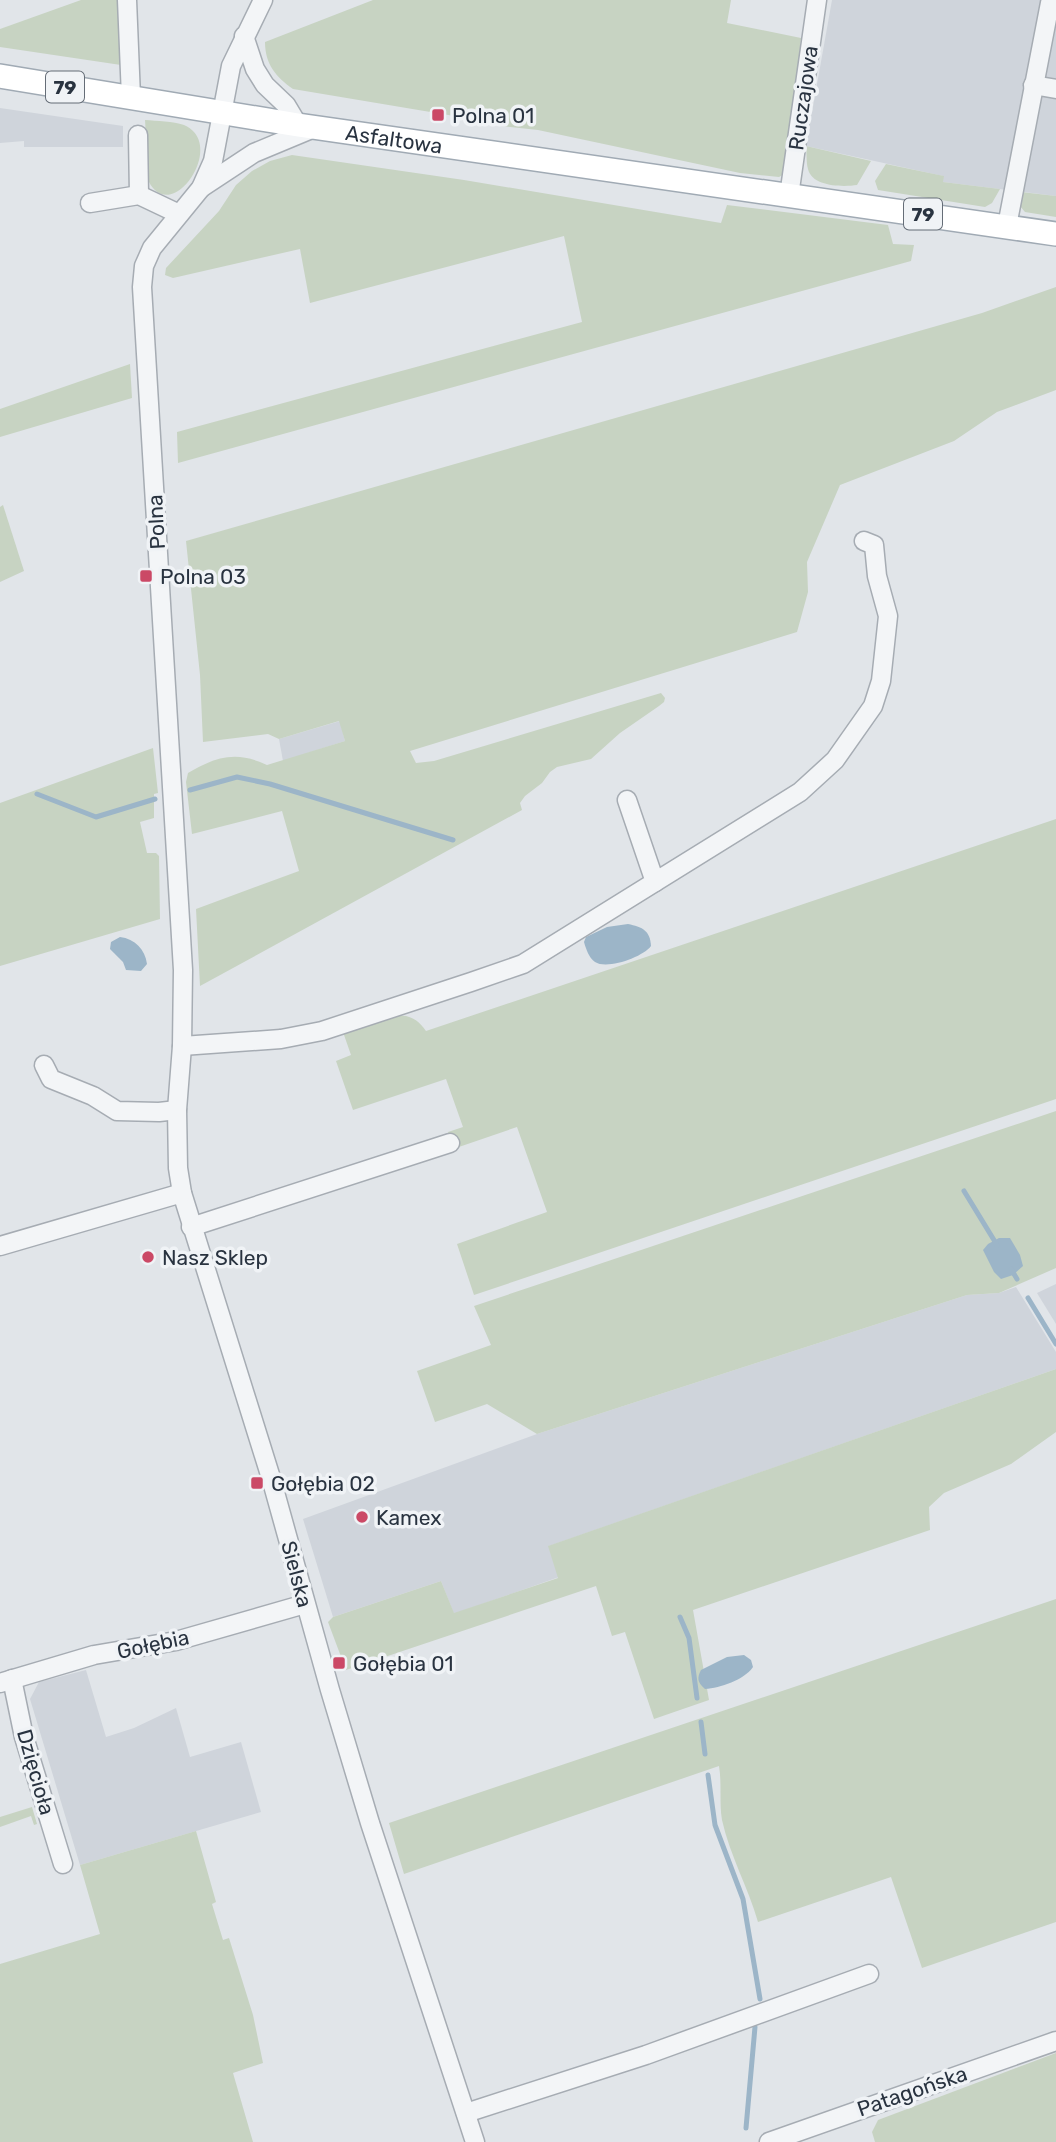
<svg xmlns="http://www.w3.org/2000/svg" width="1056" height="2142" font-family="Rubik,sans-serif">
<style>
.built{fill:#cfd4db}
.green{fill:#c7d3c2}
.water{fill:#9cb5c8}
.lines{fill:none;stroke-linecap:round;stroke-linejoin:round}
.stream{stroke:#9cb5c8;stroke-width:5}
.minor-casing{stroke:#a6acb3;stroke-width:21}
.major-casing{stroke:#a0aab4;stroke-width:26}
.minor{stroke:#f3f5f7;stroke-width:18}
.major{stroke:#fff;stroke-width:23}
.poi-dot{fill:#cb4966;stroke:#f0f3f6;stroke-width:2.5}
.labels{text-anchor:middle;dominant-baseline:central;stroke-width:7;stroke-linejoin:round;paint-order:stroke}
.shield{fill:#f0f3f6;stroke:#656d77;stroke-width:2}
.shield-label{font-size:19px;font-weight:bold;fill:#293340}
.street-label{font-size:21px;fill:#293340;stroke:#f0f3f6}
.poi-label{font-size:21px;fill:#293340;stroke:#f0f3f6;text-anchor:start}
</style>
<rect width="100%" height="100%" fill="#e1e5e9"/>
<g class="built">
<polygon points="832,0 1056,0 1056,196 943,182 943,176 806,146"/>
<polygon points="0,108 123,126 123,147 24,147 24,141 0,143"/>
<polygon points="340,721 345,741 283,761 279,739"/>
<polygon points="1056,1284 1056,1324 1037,1293"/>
<polygon points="1016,1287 1056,1352 1056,1369 549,1546 559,1577 454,1614 441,1581 333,1617 303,1519 537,1434 967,1295 999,1293"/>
<polygon points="86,1670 106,1737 134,1728 176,1708 190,1757 241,1742 261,1812 80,1865 30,1699 39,1682"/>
</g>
<g class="green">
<polygon points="81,0 118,0 121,65 0,47 0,29"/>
<path d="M 373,0 L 731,0 L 727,23 L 801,38 L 788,172 L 779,177 L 740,173 L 538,130 L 502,126 L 502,124 L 293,89 C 276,77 265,64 265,42 Z"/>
<path d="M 145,120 C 157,121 173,121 184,125 C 228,144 172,226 149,182 Z"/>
<path d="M 806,146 L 871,161 L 857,185 C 843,187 812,187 808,169 C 806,162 807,153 806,146 Z"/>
<polygon points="292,155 464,180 721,223 727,205 888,225 893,244 914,245 911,261 178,463 177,432 582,322 564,236 310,303 300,249 173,278 165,275 166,268 219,211 236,185 252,171 270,161"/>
<polygon points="886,164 944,176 943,182 1000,189 992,203 985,207 878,190 875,181"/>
<polygon points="1021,192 1056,196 1056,217 1025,212 1020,206"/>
<path d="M 1056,287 L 1056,390 L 997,412 L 954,441 L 840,485 L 807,562 L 808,592 L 797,632 L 410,751 L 416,763 L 434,761 L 661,693 L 665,698 L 664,702 L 659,706 L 620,733 L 591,759 L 557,767 L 550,772 L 542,783 L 525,796 L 520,803 L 522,810 L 200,986 L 196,909 L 299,871 L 282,811 L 192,834 L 186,782 L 188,773 C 217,756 237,751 267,765 L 345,741 L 339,721 L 279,739 L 268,734 L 203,742 L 200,675 L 186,541 L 982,313 Z"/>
<polygon points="130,364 132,398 0,437 0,409"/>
<polygon points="3,505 24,571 0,582 0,507"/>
<polygon points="153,748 158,793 154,794 154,818 140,822 147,853 156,853 159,856 160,919 0,966 0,803"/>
<path d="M 1056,819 L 1056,1099 L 474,1295 L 457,1244 L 547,1212 L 517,1127 L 453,1149 L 448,1132 L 463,1127 L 446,1079 L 353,1110 L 336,1061 L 351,1055 L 343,1032 C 373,1029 403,997 426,1031 Z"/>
<polygon points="1056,1111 1056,1268 999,1293 967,1295 537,1434 487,1404 435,1422 417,1371 491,1345 474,1306"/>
<polygon points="1056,1369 1056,1432 1011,1464 944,1493 929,1507 930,1530 693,1610 709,1700 654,1719 625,1632 612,1636 596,1586 346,1670 328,1622 333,1617 441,1581 454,1613 558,1578 548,1546"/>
<path d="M 1056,1599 L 1056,1922 L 922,1968 L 891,1877 L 758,1922 C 748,1887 730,1856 722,1820 C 719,1803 722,1783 719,1766 L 404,1874 L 389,1823 Z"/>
<polygon points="32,1807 37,1824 34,1825 31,1816 0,1827 0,1817"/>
<polygon points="196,1831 216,1902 212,1904 223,1940 229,1938 253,2015 263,2063 233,2073 253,2142 0,2142 0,1964 100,1934 80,1865"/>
<polygon points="1056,2053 1056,2142 875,2142 872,2132 878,2120"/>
</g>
<g class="water">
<path d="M 628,924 C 642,927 650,930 651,946 C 643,957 607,970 595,962 C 589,958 586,949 584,942 L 586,937 L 607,927 Z"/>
<path d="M 120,937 C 135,939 145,949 147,964 L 141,971 L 126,970 L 123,962 L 110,949 L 111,942 Z"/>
<polygon points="999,1238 1010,1238 1020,1255 1023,1266 1013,1275 1001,1279 994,1272 983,1250 988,1244"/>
<path d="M 744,1655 L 751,1660 L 753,1667 C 744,1680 720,1688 705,1689 C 697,1682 697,1678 701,1670 L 727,1657 Z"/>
</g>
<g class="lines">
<g class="stream">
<polyline points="190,790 237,777 270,784 453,840"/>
<polyline points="37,794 96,817 155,799"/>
<polyline points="964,1191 997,1245"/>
<polyline points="1011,1269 1017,1279"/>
<polyline points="1028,1298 1056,1344"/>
<polyline points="680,1617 689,1638 697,1698"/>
<polyline points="701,1722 705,1754"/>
<polyline points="708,1775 715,1825 743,1899 760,1999"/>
<polyline points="746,2128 755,2027"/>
</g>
<defs>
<g id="minor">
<polyline points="127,0 131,97"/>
<polyline points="263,0 231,66 213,161 201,188 152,248 144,266 142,287 183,970 182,1046 177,1110 178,1168 182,1193 271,1478 330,1690 370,1823 475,2142"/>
<polyline points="244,36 255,69 265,85 286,105 298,125"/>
<polyline points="1033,85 1056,89"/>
<polyline points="138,135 139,195"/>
<polyline points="201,188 254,153 314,128"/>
<polyline points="789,196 817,0"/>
<polyline points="90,203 139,195 179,214"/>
<polyline points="1007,226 1050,3"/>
<polyline points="655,882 800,792 835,760 873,706 881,681 888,616 877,576 874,545 864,541"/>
<polyline points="182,1046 281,1039 322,1031 471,982 523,964 655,882 627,800"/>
<polyline points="44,1065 51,1079 93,1096 117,1111 159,1112 177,1110"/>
<polyline points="191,1227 450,1143"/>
<polyline points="0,1246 182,1193"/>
<polyline points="12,1679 24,1737 63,1864"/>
<polyline points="0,1683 94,1655 176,1641 305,1604"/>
<polyline points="466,2113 646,2055 869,1974"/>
<polyline points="769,2142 1056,2041"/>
</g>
<g id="major">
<path id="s1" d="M 0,76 L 298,125 L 1056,234"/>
</g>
</defs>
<use href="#minor" class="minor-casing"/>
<use href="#major" class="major-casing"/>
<use href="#minor" class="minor"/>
<use href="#major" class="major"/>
</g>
<g class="poi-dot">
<rect x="431" y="108" width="14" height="14" rx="3.5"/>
<rect x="139" y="569" width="14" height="14" rx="3.5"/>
<circle cx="148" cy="1257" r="7"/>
<rect x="250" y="1476" width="14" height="14" rx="3.5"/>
<circle cx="362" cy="1517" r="7"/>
<rect x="332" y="1656" width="14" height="14" rx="3.5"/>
</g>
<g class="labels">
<g class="shield">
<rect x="46" y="71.5" width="38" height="31" rx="5"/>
<rect x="904" y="198.5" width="38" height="31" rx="5"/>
</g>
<g class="shield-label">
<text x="65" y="87">79</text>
<text x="923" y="214">79</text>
</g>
<g class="street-label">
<text transform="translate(803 98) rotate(-82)">Ruczajowa</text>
<text stroke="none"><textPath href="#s1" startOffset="399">Asfaltowa</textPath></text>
<text transform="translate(156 522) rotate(-93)">Polna</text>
<text transform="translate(297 1574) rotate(75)">Sielska</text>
<text transform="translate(153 1644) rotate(-12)">Gołębia</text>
<text transform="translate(36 1772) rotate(74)">Dzięcioła</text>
<text transform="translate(912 2091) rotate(-19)">Patagońska</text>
</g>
<g class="poi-label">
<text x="452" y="115">Polna 01</text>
<text x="160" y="576">Polna 03</text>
<text x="162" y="1257">Nasz Sklep</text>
<text x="271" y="1483">Gołębia 02</text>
<text x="376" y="1517">Kamex</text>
<text x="353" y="1663">Gołębia 01</text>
</g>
</g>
</svg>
